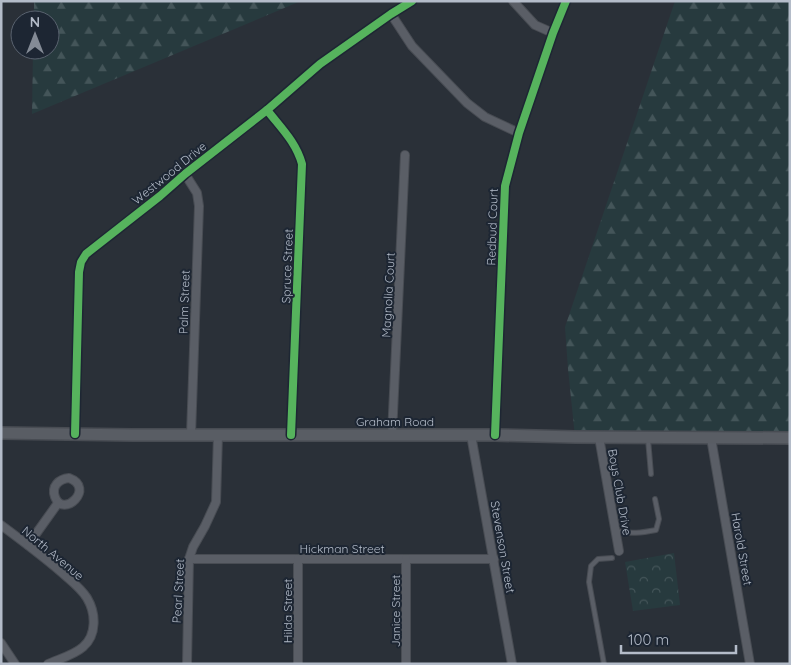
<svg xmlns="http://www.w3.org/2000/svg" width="791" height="665" font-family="Quicksand,sans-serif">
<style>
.forest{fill:url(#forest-firs)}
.park{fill:url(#park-crowns)}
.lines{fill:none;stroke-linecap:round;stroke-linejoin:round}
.service-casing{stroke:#484c53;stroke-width:6}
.minor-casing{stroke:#484c53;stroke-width:10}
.secondary-casing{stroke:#484c53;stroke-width:14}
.service{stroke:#5a5e66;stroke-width:4}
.minor{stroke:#5a5e66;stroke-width:8}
.secondary{stroke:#595d64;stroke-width:11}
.cycleway-casing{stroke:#1d2633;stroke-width:11}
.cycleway{stroke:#56b35d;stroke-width:8}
.labels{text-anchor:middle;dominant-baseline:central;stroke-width:4;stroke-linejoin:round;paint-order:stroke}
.street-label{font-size:12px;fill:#b4bcc9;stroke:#1d2633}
</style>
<defs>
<pattern id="forest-firs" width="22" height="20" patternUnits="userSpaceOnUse" patternTransform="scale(1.25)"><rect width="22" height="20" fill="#273a3e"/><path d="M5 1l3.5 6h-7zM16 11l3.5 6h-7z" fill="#445559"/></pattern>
<pattern id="park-crowns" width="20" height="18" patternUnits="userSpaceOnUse" patternTransform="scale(1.25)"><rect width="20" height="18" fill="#273a3e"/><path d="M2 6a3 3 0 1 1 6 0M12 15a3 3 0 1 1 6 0" fill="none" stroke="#445559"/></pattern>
</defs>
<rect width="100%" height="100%" fill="#2a3038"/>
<g class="forest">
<polygon points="34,1 301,1 32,114 33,50 50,50 50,20 34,20"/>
<polygon points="675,1 790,1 790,438 575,437 568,369 565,327"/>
</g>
<polygon class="park" points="674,553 680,605 633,611 625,562"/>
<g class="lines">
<defs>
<g id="service">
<polyline points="648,439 651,474"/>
<path d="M 615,531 C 631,534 641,533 656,530 L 659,519 L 655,499"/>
<polyline points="604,664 589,582 591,566 598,559 612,558"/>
</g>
<g id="minor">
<polyline points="513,1 535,25 553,33"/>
<polyline points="391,14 412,46 467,103 485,117 519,133"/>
<path d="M 267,110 C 281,128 296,142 302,164 L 291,435"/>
<polyline points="185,174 197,193 199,206 191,435"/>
<polyline points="75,434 79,272 81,262 86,254 160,196 185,174 267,110 320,64 391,14 412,1"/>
<polyline points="392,435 405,155"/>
<polyline points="471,435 512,664"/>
<polyline points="495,435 505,186 519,133 553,33 566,1"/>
<polyline points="599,437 619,551"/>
<polyline points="711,438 750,664"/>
<path d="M 69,478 C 96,488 63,519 55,497 C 51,486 59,479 69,478 Z"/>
<path d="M 1,525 C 24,542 47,559 68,578 C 75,584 82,590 87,598 C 96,613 97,635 83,647 C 74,655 59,659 48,664"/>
<polyline points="28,545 58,503"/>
<polyline points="189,559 494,559"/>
<polyline points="1,643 15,664"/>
<polyline points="187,664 189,559 193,547 205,526 216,502 218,435"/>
<polyline points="298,664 298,559"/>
<polyline points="406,664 406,559"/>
</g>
<polyline id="secondary" points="1,433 132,435 495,435 575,437 790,438"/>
</defs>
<use href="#service" class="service-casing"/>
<use href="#minor" class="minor-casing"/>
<use href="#secondary" class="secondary-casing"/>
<use href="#service" class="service"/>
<use href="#minor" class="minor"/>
<use href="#secondary" class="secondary"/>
<defs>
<g id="cycleway">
<path d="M 267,110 C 281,128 296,142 302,164 L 291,435"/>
<polyline points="75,434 79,272 81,262 86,254 160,196 185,174 267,110 320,64 391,14 412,1"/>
<polyline points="495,435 505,186 519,133 553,33 566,1"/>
</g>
</defs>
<use href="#cycleway" class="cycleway-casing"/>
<use href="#cycleway" class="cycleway"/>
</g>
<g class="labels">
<g class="street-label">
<text transform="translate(169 173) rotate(-39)">Westwood Drive</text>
<text transform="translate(492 227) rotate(-88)">Redbud Court</text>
<text transform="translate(287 266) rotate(-88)">Spruce Street</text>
<text transform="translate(388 295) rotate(-87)">Magnolia Court</text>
<text transform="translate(184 302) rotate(-88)">Palm Street</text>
<text x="395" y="421">Graham Road</text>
<text transform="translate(620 492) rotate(80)">Boys Club Drive</text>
<text transform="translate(503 547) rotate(80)">Stevenson Street</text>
<text x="342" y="548">Hickman Street</text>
<text transform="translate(742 549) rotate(80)">Harold Street</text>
<text transform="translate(53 553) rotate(40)">North Avenue</text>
<text transform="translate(178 591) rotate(-87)">Pearl Street</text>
<text transform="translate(287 611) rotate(-90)">Hilda Street</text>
<text transform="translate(395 611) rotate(-90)">Janice Street</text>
</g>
</g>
<rect width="791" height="665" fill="none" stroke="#b4bcc9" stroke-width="5"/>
<g transform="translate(35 35)"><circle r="24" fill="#1d2633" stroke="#59626f"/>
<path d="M0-4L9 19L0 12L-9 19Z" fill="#848b96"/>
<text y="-8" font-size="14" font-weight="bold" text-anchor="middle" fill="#b4bcc9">N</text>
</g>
<path d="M621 645v8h115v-8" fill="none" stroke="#b4bcc9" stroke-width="2.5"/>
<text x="628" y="645" font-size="15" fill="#b4bcc9" stroke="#1d2633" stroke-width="4" paint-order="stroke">100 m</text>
</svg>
